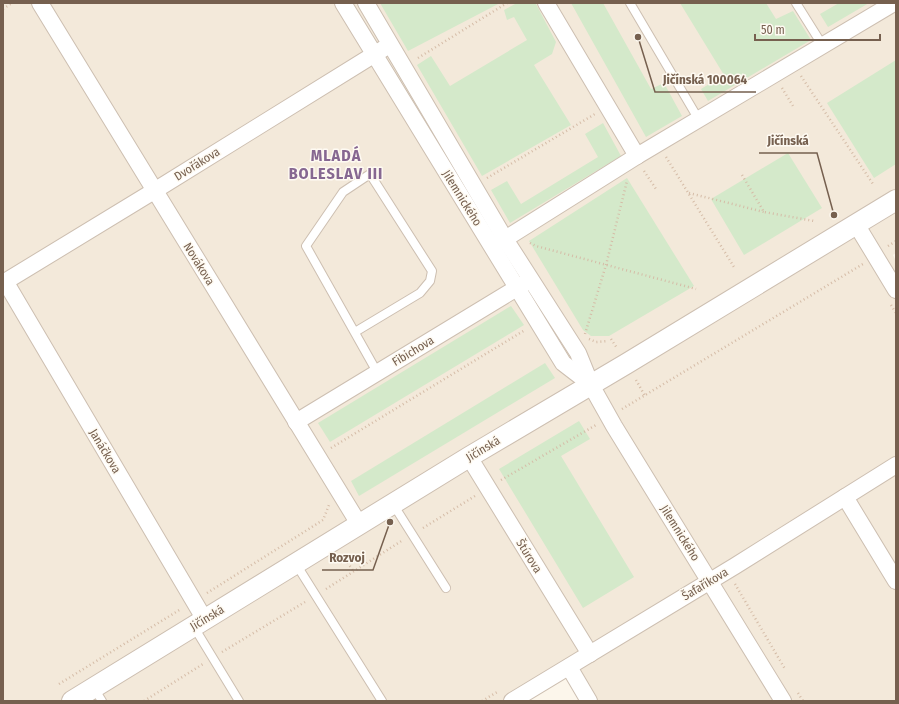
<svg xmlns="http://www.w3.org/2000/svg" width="899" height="704" font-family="'Fira Sans Condensed',sans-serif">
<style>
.residential{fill:#f3e9da}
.green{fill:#d4e9ca}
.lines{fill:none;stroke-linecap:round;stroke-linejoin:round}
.service-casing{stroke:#cdbfb1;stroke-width:10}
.minor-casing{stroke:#cdbfb1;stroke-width:18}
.tertiary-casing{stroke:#cdbfb1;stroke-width:22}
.path{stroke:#d5bca7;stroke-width:2.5;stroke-dasharray:1 3;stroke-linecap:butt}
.service{stroke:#fff;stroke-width:8}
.minor{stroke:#fff;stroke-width:16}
.tertiary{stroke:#fff;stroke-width:20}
.labels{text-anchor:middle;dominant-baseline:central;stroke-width:3;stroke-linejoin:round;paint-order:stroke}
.street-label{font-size:12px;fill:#76604f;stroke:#fefaf2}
.district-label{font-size:16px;font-weight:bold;letter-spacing:1px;fill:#866791;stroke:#fefaf2}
.leader{fill:none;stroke:#76604f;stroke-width:1.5}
.callout-dot{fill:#76604f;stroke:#fefaf2;stroke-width:1.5}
.callout-label{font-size:13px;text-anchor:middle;font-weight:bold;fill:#76604f;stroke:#fefaf2;stroke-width:3;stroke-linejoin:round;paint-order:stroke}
</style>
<rect width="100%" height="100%" fill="#fcf6eb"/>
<polygon class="residential" points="3,3 896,3 896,253 893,255 896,261 896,701 581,701 565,676 517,701 3,701"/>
<g class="green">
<polygon points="380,3 500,3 408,51"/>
<polygon points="517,3 536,4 556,42 552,54 534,65 571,125 482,176 417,65 431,56 450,86 527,40 514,17 507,20 504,10"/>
<polygon points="571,3 603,3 651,89 664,83 682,116 646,137"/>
<polygon points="680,3 766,3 776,19 793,11 811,40 708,101 701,89 724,75"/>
<polygon points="839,3 869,3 828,27 820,14"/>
<polygon points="896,60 896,164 874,178 827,103"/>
<polygon points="603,123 621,156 510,223 491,190 507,181 521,204 598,157 585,134"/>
<polygon points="788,153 822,208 744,255 711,199"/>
<polygon points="627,178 694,286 609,336 591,336 583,330 529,241"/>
<polygon points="511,306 524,325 330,442 318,423"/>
<polygon points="545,363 555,378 359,496 351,481"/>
<polygon points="579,421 590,439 561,456 634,577 583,608 499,469"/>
</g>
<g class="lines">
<defs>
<g id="service">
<polyline points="630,3 699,120"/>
<polyline points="796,3 823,46"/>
<polyline points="355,332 420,293 430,281 432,271 370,174 343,192 306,246 377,372"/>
<polyline points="393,504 446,588"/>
<polyline points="296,564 382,701"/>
<polyline points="194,627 239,701"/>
<polyline points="94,688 102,701"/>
</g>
<g id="minor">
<polyline points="40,3 359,524"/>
<polyline points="343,3 563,363 589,383"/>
<polyline points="366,3 505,239 578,353 591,385 614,426 783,701"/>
<polyline points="546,3 637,156"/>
<polyline points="856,224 896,290"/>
<polyline points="505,239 637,156 894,3"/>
<polyline points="5,281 205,620"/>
<polyline points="3,283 154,191 383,49"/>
<polyline points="296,422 525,283"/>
<polyline points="469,457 590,654"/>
<polyline points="845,497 896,581"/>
<polyline points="569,667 589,701"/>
<polyline points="512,701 735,566 896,465"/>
</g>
<polyline id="tertiary" points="72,701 469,457 626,364 896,200"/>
</defs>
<use href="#service" class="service-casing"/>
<use href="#minor" class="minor-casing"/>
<use href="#tertiary" class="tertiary-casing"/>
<g class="path">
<polyline points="3,9 12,3"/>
<polyline points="418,58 507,3"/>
<polyline points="801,76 873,184"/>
<polyline points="782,88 793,106"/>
<polyline points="666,157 734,267"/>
<polyline points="644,171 656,189"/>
<polyline points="742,175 764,212 814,221"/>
<polyline points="487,178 595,114"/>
<polyline points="689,193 764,212"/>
<polyline points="530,243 536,246 696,289"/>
<polyline points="888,246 896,241"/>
<polyline points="891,305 896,313"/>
<polyline points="585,334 606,265 627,181"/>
<polyline points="589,339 596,342 608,341"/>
<polyline points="611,339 617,348"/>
<polyline points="636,380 645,396"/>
<polyline points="622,409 863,264"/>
<polyline points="331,448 525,330"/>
<polyline points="501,480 596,425"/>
<polyline points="423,528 475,496"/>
<polyline points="343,556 354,572"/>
<polyline points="735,584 785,669"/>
<polyline points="326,589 403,540"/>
<polyline points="207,593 323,520 329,505"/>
<polyline points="222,652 305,602"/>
<polyline points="59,684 181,609"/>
<polyline points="798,693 803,701"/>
<polyline points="144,701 203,664"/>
<polyline points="482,701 499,691"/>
</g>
<use href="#service" class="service"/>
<use href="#minor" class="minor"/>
<use href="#tertiary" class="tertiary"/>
</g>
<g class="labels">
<g class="street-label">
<text transform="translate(197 164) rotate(-32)">Dvořákova</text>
<text transform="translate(462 198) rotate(58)">Jilemnického</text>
<text transform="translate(199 264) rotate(58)">Novákova</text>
<text transform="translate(413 351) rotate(-31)">Fibichova</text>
<text transform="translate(483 449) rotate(-31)">Jičínská</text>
<text transform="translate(105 451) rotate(59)">Janáčkova</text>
<text transform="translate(680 533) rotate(58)">Jilemnického</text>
<text transform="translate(529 556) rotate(58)">Štúrova</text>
<text transform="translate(705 584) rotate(-31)">Šafaříkova</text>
<text transform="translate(207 618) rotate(-31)">Jičínská</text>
</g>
<g class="district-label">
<text x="336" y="155">MLADÁ<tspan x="336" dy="18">BOLESLAV III</tspan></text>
</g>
</g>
<path class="leader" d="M638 37L655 92H756M834 215L817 153H759M390 522L373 570H322"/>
<g class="callout-dot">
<circle cx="638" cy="37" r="4"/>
<circle cx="834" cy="215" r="4"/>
<circle cx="390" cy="522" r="4"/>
</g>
<g class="callout-label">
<text x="705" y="84">Jičínská 100064</text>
<text x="788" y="145">Jičínská</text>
<text x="347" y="562">Rozvoj</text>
</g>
<rect width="899" height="704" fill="none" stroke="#76604f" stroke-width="8"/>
<path d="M755 34v6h125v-6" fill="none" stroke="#76604f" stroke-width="2"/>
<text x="761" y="34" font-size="12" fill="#76604f" stroke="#fefaf2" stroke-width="3" paint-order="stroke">50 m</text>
</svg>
